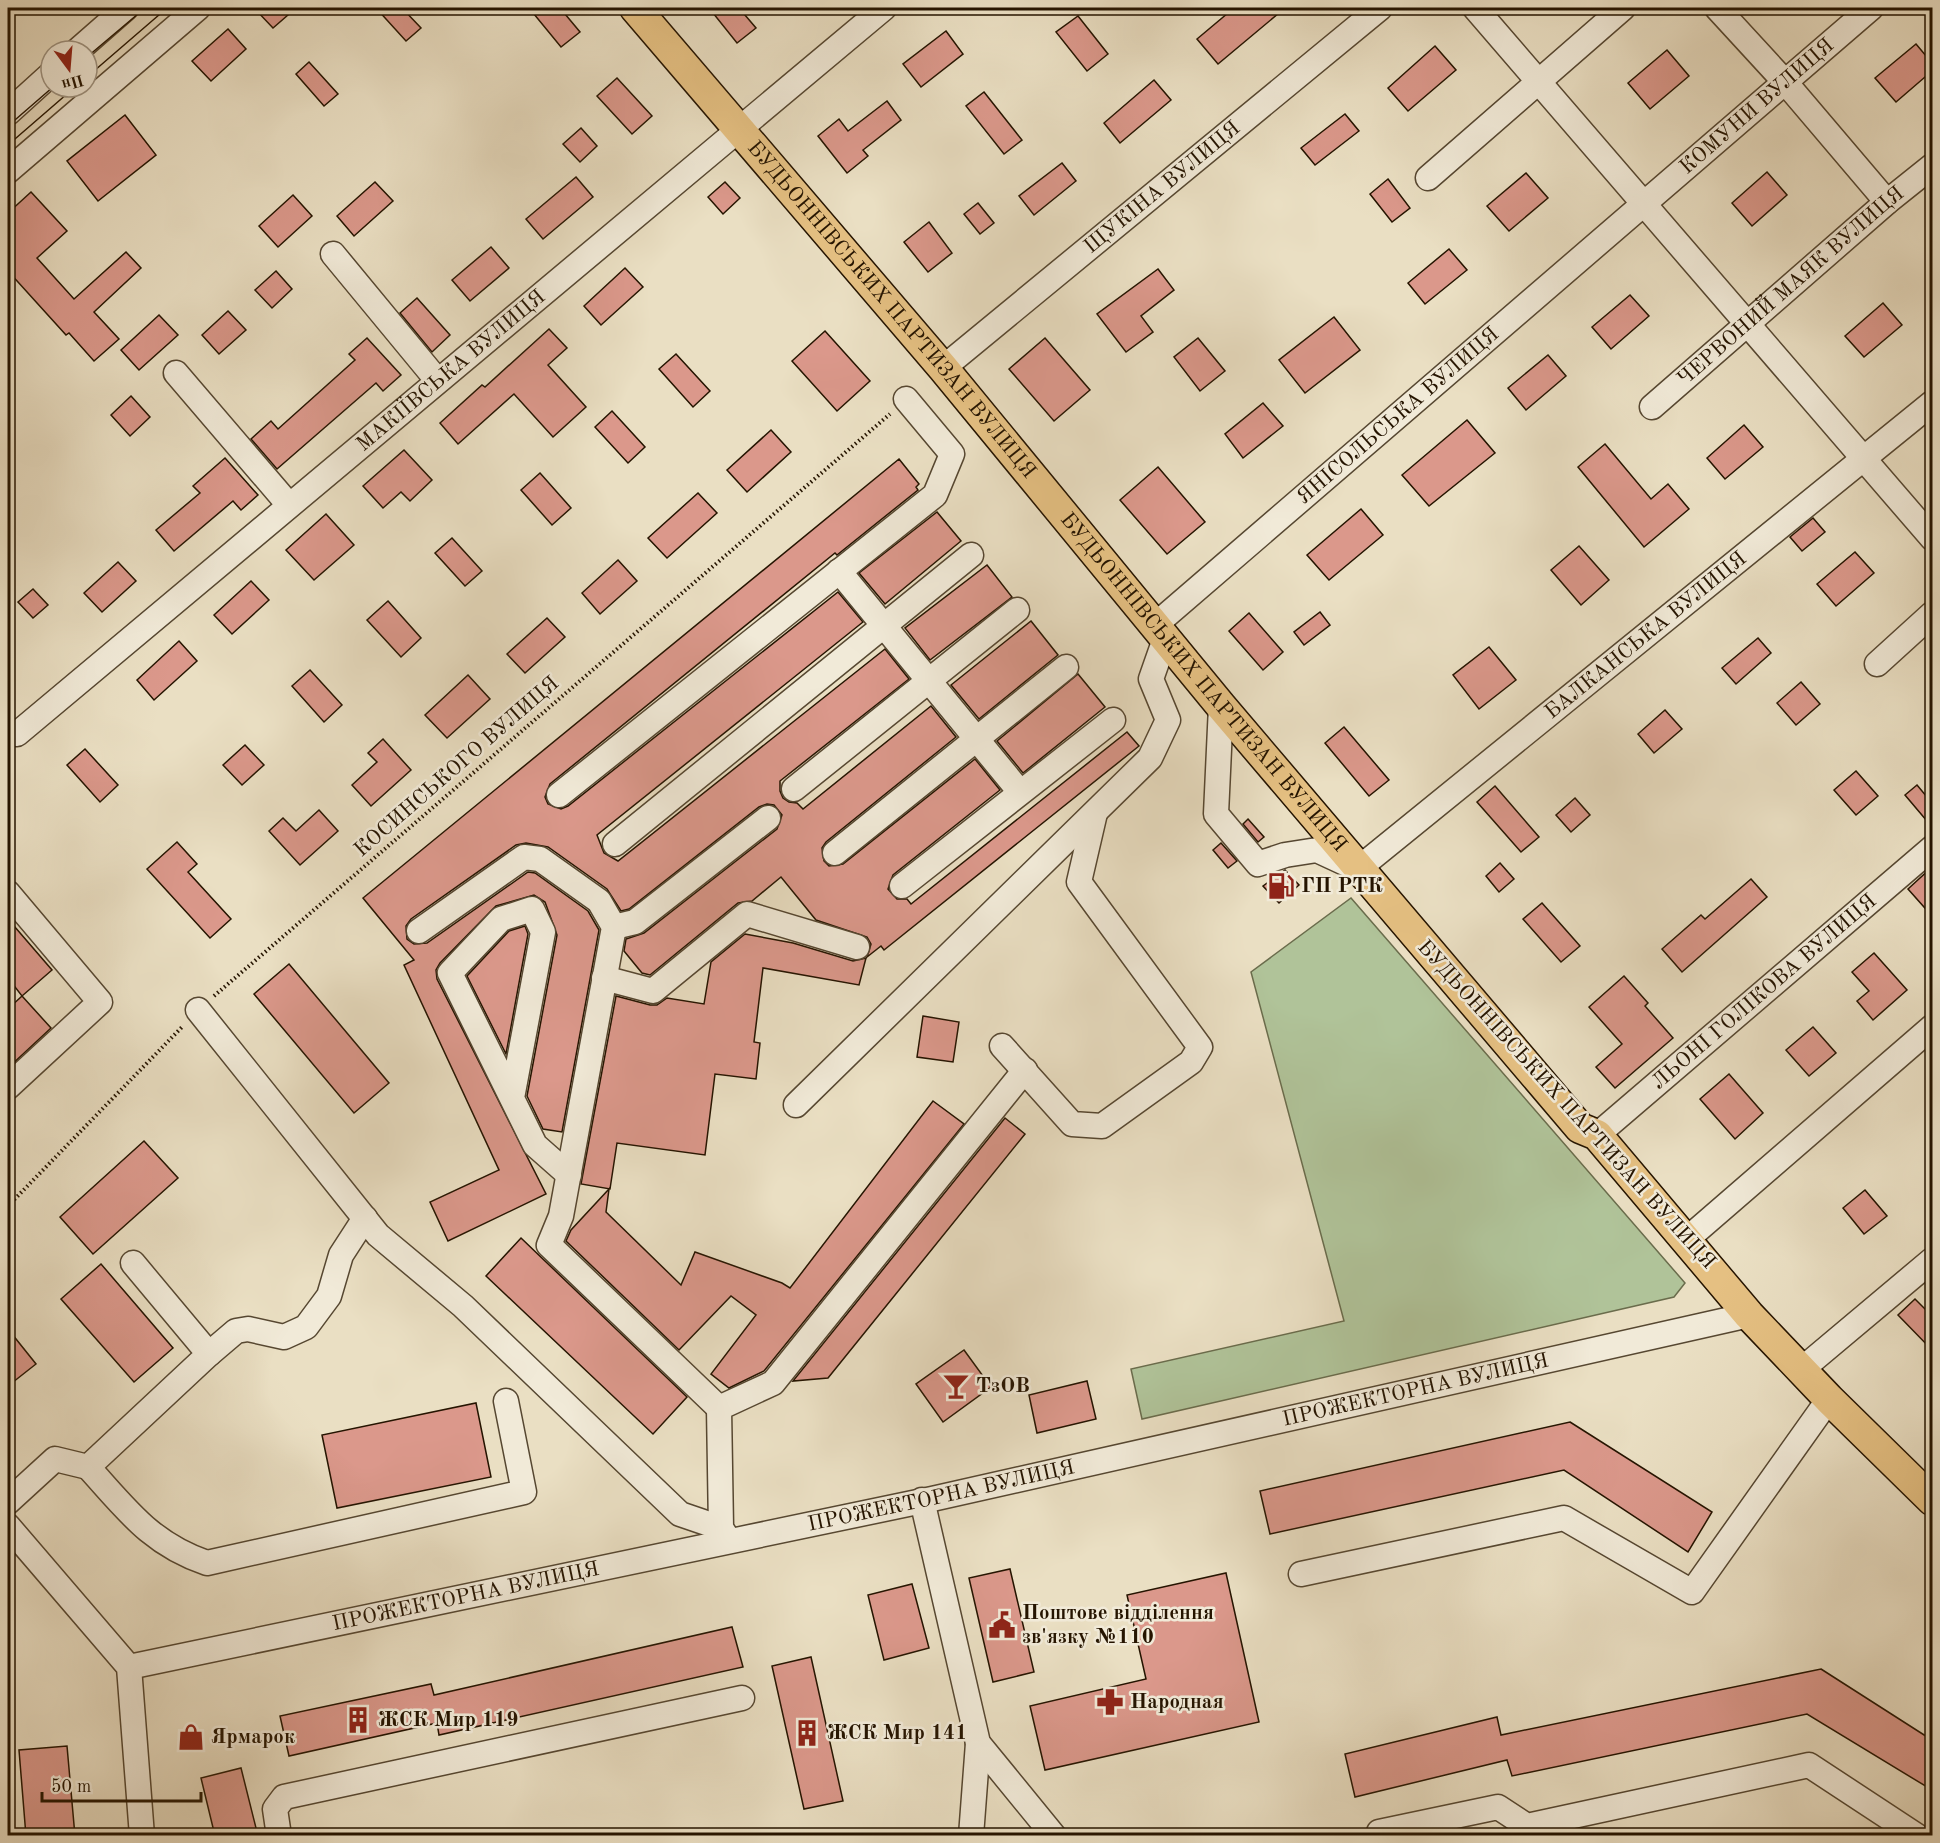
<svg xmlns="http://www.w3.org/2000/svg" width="1940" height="1843" font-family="'Old Standard TT',serif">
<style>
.green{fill:#b0c399;stroke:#6a6c4c;stroke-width:1.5}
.building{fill:#db988b;stroke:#251400;stroke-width:1.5}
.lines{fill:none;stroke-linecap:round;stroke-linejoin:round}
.minor-casing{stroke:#564731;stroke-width:27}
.major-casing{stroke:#251400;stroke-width:33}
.path{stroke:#251400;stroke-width:4;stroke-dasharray:1.5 3;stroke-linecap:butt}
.minor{stroke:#f1ead8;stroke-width:24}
.major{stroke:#e5c082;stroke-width:30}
.tram{stroke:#251400;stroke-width:1.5}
.labels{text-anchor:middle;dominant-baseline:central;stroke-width:5;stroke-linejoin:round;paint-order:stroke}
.street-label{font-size:21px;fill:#251400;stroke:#f1ead8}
.poi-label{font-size:21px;font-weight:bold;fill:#251400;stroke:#f1ead8;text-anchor:start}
</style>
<rect width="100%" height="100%" fill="#eadfc3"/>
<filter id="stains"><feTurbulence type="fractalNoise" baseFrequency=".00333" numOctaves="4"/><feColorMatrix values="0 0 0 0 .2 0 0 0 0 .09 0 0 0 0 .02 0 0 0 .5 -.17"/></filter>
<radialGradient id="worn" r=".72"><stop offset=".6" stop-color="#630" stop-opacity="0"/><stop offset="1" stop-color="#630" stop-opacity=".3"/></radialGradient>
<polygon class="green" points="1351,898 1685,1283 1674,1297 1142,1419 1131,1369 1344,1321 1251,972"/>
<g class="building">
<polygon points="254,8 296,8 273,28"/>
<polygon points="376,8 402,8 421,28 406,41"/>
<polygon points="529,8 560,8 580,32 561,47"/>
<polygon points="709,8 739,8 756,28 737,43"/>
<polygon points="1234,8 1285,8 1218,64 1197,39"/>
<polygon points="1078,16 1108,54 1087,71 1056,32"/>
<polygon points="228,29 246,49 211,81 192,61"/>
<polygon points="946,31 963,54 921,87 903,64"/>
<polygon points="1916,44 1932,63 1932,71 1896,102 1875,78"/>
<polygon points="1435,46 1456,70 1408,111 1388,88"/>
<polygon points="1667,50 1689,76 1650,109 1628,83"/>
<polygon points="309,62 338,94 324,106 296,74"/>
<polygon points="617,78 652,116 632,134 597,96"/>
<polygon points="1154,80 1171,100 1120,143 1104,123"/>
<polygon points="984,92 1022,140 1004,154 966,106"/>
<polygon points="887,101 901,120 863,150 868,156 847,173 818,136 839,119 848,131"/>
<polygon points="1345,114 1359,131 1315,165 1301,148"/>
<polygon points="125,115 156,155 98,201 67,161"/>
<polygon points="581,128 597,146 580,162 563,144"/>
<polygon points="1062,163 1076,181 1034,215 1019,196"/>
<polygon points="1767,172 1787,195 1752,226 1732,203"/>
<polygon points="1526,173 1548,198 1509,231 1487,206"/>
<polygon points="576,177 593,197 543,239 526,219"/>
<polygon points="1388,179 1410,208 1392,222 1370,194"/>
<polygon points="375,182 393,201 354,236 337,216"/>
<polygon points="725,182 740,198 723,214 708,197"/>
<polygon points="31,192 67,231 37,258 74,299 126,252 141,268 94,312 119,339 94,361 69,333 66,335 8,271 8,213"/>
<polygon points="293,195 312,216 278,247 259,226"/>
<polygon points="978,203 994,223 980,234 964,214"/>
<polygon points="929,222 952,253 928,272 904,242"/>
<polygon points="491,247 509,268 470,301 452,280"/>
<polygon points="1449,249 1467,270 1425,304 1408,283"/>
<polygon points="625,268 643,287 601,325 584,306"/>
<polygon points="1158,269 1174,290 1141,316 1153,332 1126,352 1097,314"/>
<polygon points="276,271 292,289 272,308 255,290"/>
<polygon points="1630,295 1649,316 1611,349 1592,327"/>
<polygon points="417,298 450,335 432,352 400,313"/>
<polygon points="1883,303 1902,325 1864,357 1845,336"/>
<polygon points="228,311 246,330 219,354 202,335"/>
<polygon points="159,315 178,335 139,370 121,350"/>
<polygon points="1334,317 1360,350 1305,393 1279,360"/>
<polygon points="549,329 567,348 548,365 586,407 553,437 514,394 458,444 440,423 482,385 485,387"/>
<polygon points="825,331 870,381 837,411 792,361"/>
<polygon points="367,338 401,375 383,391 376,383 277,469 251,439 271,421 278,429 355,360 349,354"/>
<polygon points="1045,338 1090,390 1054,421 1009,369"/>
<polygon points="1198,338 1225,371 1200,391 1174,357"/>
<polygon points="676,354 710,391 693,407 659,369"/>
<polygon points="1548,355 1566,376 1526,410 1508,388"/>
<polygon points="131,396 150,417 130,436 111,415"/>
<polygon points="1263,403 1283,426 1243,458 1225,434"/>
<polygon points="612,411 645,447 628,463 595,427"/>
<polygon points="1467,420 1495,453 1429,506 1402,475"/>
<polygon points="1744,425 1763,447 1725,479 1707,458"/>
<polygon points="771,430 791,452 747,492 727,470"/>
<polygon points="1605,444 1651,499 1668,484 1689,509 1644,547 1578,467"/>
<polygon points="404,450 432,480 410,501 401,492 383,508 363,486"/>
<polygon points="225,458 258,495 241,510 233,501 174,551 156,530 200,493 193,486"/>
<polygon points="899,459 919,484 916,487 918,490 837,555 835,553 550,784 545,797 548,804 561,809 568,806 838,592 863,622 597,835 604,853 618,861 885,649 909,679 780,781 780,791 783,798 789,802 797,803 803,809 931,706 956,737 826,842 822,848 824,861 829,866 843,864 975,759 1000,790 893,875 888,889 897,899 907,899 911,904 1127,732 1139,746 884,950 881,946 867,957 871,944 867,937 816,920 781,877 752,901 738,903 650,975 642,973 624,951 626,939 644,933 777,829 782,815 774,805 767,804 759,807 629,909 621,911 607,889 548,847 526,843 516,845 411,919 406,926 407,939 414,944 427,943 528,872 535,873 588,911 599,930 562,1132 543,1129 527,1096 557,935 545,902 534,895 496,906 440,963 436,970 437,979 546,1194 448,1241 430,1202 499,1170 404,965 414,960 363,898"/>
<polygon points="1158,467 1205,522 1167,554 1120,500"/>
<polygon points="540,473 571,508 552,525 521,490"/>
<polygon points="698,493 717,513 667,558 648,538"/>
<polygon points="1361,509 1383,535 1329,580 1307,555"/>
<polygon points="937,512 961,541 885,604 859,573"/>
<polygon points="326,514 354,545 314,580 286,550"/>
<polygon points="1813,518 1825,532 1802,551 1790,537"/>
<polygon points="452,538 482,571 465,586 435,553"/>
<polygon points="1579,546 1609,580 1581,605 1551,570"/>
<polygon points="1855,552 1874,573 1836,606 1817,584"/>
<polygon points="618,560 637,581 600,614 582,593"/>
<polygon points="118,562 136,581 102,612 84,593"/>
<polygon points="987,565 1012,597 930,660 905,628"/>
<polygon points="251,581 269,600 232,634 214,615"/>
<polygon points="33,589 48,605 33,618 18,602"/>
<polygon points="388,601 421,638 401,657 367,620"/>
<polygon points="1320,612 1330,625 1304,645 1294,632"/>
<polygon points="1249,613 1283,652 1263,670 1229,631"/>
<polygon points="547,618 565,637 525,673 507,654"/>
<polygon points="1031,621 1058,655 979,719 951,685"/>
<polygon points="1758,638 1771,653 1736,684 1722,668"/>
<polygon points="179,641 197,661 154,700 137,680"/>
<polygon points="1489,647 1516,680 1479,709 1453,675"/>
<polygon points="310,670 342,705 324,722 292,686"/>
<polygon points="1078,674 1105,707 1023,773 997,741"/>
<polygon points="468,675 490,699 447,738 425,715"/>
<polygon points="1801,682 1820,704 1796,725 1777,703"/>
<polygon points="1665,710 1682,729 1654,753 1638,734"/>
<polygon points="1344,727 1389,780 1369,796 1325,743"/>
<polygon points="383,739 411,770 371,806 352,785 377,762 368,753"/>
<polygon points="245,745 264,765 242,785 223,765"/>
<polygon points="85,749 118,785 100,802 67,765"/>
<polygon points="1856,771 1878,796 1856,815 1834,790"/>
<polygon points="1917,785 1932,803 1932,827 1905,795"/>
<polygon points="1495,786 1539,837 1521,852 1477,802"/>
<polygon points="1575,798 1590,815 1571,832 1556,815"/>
<polygon points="319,810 338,831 300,865 269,831 283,818 296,831"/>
<polygon points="1248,819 1264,837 1258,842 1243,824"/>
<polygon points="177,842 197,864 188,872 231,919 210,938 147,869"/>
<polygon points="1221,843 1237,861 1228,868 1213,850"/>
<polygon points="1500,863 1514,879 1499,892 1486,876"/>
<polygon points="1932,867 1932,916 1908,889"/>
<polygon points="1285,870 1299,885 1279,903 1263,886"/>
<polygon points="1751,879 1767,897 1682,972 1662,949 1701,915 1705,919"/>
<polygon points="1542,903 1580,946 1561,962 1523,919"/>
<polygon points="8,919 52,970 22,996 8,978"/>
<polygon points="525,926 528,934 506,1054 467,976 509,931"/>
<polygon points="745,934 793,943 853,961 866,958 859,985 763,968 754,1042 760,1043 756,1079 715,1074 705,1155 617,1143 610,1189 581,1184 616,996 650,1005 657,1005 667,998 704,1004 711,962"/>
<polygon points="1874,953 1907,990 1873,1020 1857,1001 1869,991 1852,972"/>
<polygon points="289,964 389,1083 354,1113 254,994"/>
<polygon points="1624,976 1648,1003 1645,1006 1673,1038 1615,1088 1596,1067 1622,1044 1589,1007"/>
<polygon points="22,996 51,1028 8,1068 8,1009"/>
<polygon points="923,1016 959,1022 953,1062 917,1057"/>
<polygon points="1813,1027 1836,1053 1809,1076 1786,1050"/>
<polygon points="1729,1074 1763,1113 1735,1139 1700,1099"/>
<polygon points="933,1101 964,1124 764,1371 729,1388 711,1374 756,1315 731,1296 679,1350 566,1241 571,1230 609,1189 606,1212 681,1285 695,1252 782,1283 790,1288"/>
<polygon points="1005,1118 1025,1134 828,1378 793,1381"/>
<polygon points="144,1141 178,1178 93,1254 60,1217"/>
<polygon points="1865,1190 1887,1216 1864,1234 1843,1208"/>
<polygon points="521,1238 687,1397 653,1434 486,1276"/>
<polygon points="101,1264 173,1348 134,1382 61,1299"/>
<polygon points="1915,1299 1932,1316 1932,1350 1898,1315"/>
<polygon points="8,1329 36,1364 8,1386"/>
<polygon points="964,1350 991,1387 943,1422 916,1384"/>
<polygon points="1087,1381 1096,1419 1037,1433 1029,1395"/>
<polygon points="476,1403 491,1477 337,1508 322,1435"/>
<polygon points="1570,1422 1712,1512 1688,1552 1564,1470 1270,1534 1260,1491"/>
<polygon points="1010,1569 1034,1672 993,1682 969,1578"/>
<polygon points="1226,1573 1259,1722 1045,1770 1030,1706 1146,1679 1127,1595"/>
<polygon points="912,1584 929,1648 884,1660 868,1595"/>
<polygon points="732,1627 743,1667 439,1735 437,1723 289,1756 280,1716 431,1684 434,1695"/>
<polygon points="811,1657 843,1801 804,1809 772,1666"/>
<polygon points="1821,1669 1932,1740 1932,1790 1807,1714 1512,1776 1507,1760 1355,1797 1345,1754 1497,1717 1501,1735"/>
<polygon points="67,1746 75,1836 26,1836 19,1750"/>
<polygon points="241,1768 258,1836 215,1836 201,1778"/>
</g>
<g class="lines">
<defs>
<g id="minor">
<polyline points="1475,8 1932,538"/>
<polyline points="1717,8 1785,82 1887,202"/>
<polyline points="77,51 126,8"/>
<polyline points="8,113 51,74"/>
<polyline points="8,171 198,8"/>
<polyline points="1428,178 1623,8"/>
<polyline points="333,254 437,380"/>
<path id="s1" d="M 943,368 L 1380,8"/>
<polyline points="176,373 289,505"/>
<path id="s2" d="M 1652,407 L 1887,202 L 1932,166"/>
<polyline points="839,571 1020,792"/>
<path id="s3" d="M 1154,626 L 1871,8"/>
<polyline points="1877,664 1932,614"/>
<path id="s4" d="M 1221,706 L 1216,814 L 1258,864 L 1285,855 L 1317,850 L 1358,869 L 1932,403"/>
<path id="s5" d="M 17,734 L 884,8"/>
<polyline points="794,789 1017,610"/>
<polyline points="559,795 935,495 952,454 906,399"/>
<polyline points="615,844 971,555"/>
<polyline points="835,853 1066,667"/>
<polyline points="902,886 1113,720"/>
<polyline points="8,893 100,1002 8,1087"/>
<polyline points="614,927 635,922 768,818"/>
<polyline points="419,931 524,857 540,859 599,901 614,927 561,1216 549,1245 719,1408"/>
<polyline points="604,978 653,991 747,914 857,947"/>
<polyline points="198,1010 378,1235 463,1306 680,1514 721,1528"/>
<polyline points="1002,1046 1072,1124 1102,1126 1191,1062 1200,1047 1079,882 1095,813"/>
<polyline points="512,1098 543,932 532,909 501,919 450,973 535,1145 569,1175"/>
<polyline points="796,1105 1150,758 1168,720 1151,679 1165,639"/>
<path id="s6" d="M 1597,1135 L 1932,848"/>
<polyline points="1686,1240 1932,1027"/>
<polyline points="209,1354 236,1331 248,1329 284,1337 306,1327 329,1296 341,1255 365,1218"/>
<polyline points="1801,1370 1932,1260"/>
<path d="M 88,1467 C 127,1510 151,1544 207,1563 L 524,1492 L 506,1401"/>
<polyline points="922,1500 978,1743 1054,1836"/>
<polyline points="8,1502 55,1459 88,1467 209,1354 133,1263"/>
<polyline points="8,1526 129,1667 142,1836"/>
<polyline points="728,1539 721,1528 719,1408 773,1383 1025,1070"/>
<polyline points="1301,1574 1564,1518 1692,1592 1829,1399"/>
<path id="s7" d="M 129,1667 L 932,1499 L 1749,1315"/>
<polyline points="1379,1832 1498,1807 1527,1826 1809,1765 1917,1836"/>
<polyline points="279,1836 275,1809 284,1797 742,1698"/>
<polyline points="971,1836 978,1743"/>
</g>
<g id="major">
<path id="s8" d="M 635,8 L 943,368 L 1221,706 L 1580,1128 L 1597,1135 L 1749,1315 L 1829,1399 L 1932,1500"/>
</g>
</defs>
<use href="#minor" class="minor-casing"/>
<use href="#major" class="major-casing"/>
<g class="path">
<polyline points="214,996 890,414"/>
<polyline points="8,1206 183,1026"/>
</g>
<use href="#minor" class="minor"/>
<use href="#major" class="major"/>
<g class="tram">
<polyline points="87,57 145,8"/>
<polyline points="87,77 167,8"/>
<polyline points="8,126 53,87"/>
<polyline points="8,145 75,87"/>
</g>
</g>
<defs>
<symbol id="fuel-bare" viewBox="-9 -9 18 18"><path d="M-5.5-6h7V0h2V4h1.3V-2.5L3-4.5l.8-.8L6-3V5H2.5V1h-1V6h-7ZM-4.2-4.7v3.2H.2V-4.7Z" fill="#8f2418" stroke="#f1ead8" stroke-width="2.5" paint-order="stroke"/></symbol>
<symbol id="bar-bare" viewBox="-9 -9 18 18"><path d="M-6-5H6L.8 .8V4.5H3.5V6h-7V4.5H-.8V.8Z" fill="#8f2418" stroke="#f1ead8" stroke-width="2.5" paint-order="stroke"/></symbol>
<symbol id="civic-bare" viewBox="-9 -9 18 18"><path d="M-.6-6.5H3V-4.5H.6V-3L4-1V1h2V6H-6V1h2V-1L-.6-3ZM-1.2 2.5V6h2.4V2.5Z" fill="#8f2418" stroke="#f1ead8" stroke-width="2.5" paint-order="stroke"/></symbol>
<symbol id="pharmacy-bare" viewBox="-9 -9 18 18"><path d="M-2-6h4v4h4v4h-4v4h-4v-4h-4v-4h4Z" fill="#8f2418" stroke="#f1ead8" stroke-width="2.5" paint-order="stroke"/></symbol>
<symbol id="building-bare" viewBox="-9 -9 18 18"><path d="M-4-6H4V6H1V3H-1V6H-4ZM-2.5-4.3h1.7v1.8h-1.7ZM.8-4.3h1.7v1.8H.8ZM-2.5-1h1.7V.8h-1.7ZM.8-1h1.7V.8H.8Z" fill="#8f2418" stroke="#f1ead8" stroke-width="2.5" paint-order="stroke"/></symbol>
<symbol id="shop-bare" viewBox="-9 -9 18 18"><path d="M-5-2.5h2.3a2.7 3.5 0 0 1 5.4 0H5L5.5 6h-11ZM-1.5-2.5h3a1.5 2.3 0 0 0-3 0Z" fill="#8f2418" stroke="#f1ead8" stroke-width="2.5" paint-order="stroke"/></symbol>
</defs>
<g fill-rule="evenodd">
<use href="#fuel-bare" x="1262" y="867" width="38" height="38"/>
<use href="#bar-bare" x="937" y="1367" width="38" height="38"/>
<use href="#civic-bare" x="983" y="1606" width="38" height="38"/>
<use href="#pharmacy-bare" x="1091" y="1683" width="38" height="38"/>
<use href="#building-bare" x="339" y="1701" width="38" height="38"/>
<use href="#building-bare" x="788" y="1714" width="38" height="38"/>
<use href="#shop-bare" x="172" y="1718" width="38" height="38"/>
</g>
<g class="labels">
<g class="street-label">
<text stroke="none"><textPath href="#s3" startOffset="796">КОМУНИ ВУЛИЦЯ</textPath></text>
<text stroke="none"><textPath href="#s1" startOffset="284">ЩУКІНА ВУЛИЦЯ</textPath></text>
<text stroke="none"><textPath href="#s2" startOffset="184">ЧЕРВОНИЙ МАЯК ВУЛИЦЯ</textPath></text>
<text stroke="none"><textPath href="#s8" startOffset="396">БУДЬОННІВСЬКИХ ПАРТИЗАН ВУЛИЦЯ</textPath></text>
<text stroke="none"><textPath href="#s5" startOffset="566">МАКІЇВСЬКА ВУЛИЦЯ</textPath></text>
<text stroke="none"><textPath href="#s3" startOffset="322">ЯНІСОЛЬСЬКА ВУЛИЦЯ</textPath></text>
<text stroke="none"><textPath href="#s4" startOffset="650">БАЛКАНСЬКА ВУЛИЦЯ</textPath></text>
<text stroke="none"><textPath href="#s8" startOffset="882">БУДЬОННІВСЬКИХ ПАРТИЗАН ВУЛИЦЯ</textPath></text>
<text transform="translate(457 767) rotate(-41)">КОСИНСЬКОГО ВУЛИЦЯ</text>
<text stroke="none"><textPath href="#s6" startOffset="220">ЛЬОНІ ГОЛІКОВА ВУЛИЦЯ</textPath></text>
<text transform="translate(1566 1105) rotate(48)">БУДЬОННІВСЬКИХ ПАРТИЗАН ВУЛИЦЯ</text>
<text stroke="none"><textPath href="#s7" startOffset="1316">ПРОЖЕКТОРНА ВУЛИЦЯ</textPath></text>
<text stroke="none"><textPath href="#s7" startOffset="830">ПРОЖЕКТОРНА ВУЛИЦЯ</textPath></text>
<text stroke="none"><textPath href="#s7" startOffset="344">ПРОЖЕКТОРНА ВУЛИЦЯ</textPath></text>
</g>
<g class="poi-label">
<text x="1301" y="886">ГП РТК</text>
<text x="976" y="1386">ТзОВ</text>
<text x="1022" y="1613">Поштове відділення<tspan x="1022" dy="24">зв'язку №110</tspan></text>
<text x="1130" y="1702">Народная</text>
<text x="378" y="1720">ЖСК Мир 119</text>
<text x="827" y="1733">ЖСК Мир 141</text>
<text x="211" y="1737">Ярмарок</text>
</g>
</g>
<rect width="1940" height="1843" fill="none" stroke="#eadfc3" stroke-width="30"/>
<rect x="9" y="9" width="1922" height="1825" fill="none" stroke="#251400" stroke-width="3"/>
<rect x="15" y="15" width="1910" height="1813" fill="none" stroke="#251400" stroke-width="1.5"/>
<g transform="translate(69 69) rotate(164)"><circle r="28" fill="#f1ead8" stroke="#9f9482" stroke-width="1.5"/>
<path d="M0-4.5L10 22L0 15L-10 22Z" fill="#8f2418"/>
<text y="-9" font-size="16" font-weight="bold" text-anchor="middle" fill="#251400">Пн</text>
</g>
<path d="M42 1792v9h159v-9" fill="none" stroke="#251400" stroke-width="3"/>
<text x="51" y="1792" font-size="18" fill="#251400" stroke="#f1ead8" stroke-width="4.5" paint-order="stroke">50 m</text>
<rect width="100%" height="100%" filter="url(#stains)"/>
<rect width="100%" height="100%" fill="url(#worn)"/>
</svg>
